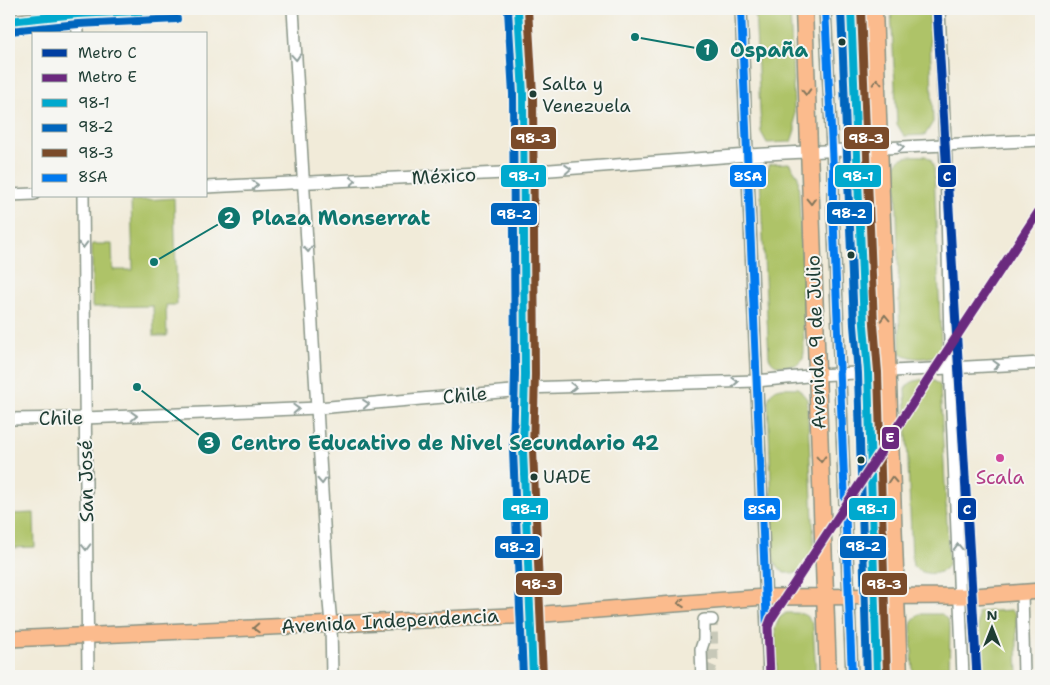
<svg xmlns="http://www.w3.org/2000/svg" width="1050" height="685" font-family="'Shantell Sans',sans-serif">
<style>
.green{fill:#aec367;stroke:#66804e}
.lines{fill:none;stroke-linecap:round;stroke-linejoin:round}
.minor-tunnel{stroke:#c7c8b8;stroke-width:11;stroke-dasharray:11 5.5;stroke-linecap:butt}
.minor-casing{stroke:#889486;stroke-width:14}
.major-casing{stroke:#889486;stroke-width:18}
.highway-casing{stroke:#889486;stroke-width:19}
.minor{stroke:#fff;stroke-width:11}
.major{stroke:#fbbb8d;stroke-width:15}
.highway{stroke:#fbbb8d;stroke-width:16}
.bus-1-casing{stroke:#f6f6f2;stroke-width:11}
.bus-2-casing{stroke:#f6f6f2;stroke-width:11}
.bus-3-casing{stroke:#f6f6f2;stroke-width:11}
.bus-4-casing{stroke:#f6f6f2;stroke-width:11}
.bus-1{stroke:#00a9ce;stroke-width:8}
.bus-2{stroke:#0065bd;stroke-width:8}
.bus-3{stroke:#7a4b2a;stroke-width:8}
.bus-4{stroke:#0079ef;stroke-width:8}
.metro-1-casing{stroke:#f6f6f2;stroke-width:12}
.metro-2-casing{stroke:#f6f6f2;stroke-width:12}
.metro-1{stroke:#003ea1;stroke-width:9}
.metro-2{stroke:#6b297e;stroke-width:9}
.oneway{stroke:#8f9e9a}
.oneway2{stroke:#82765c}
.bus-dot{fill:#1f3d34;stroke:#f6f6f2;stroke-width:2}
.hotel-dot{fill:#d1479c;stroke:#f6f6f2;stroke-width:2}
.labels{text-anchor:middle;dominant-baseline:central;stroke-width:4;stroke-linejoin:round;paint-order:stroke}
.bus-label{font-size:18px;fill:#1f3d34;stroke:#f6f6f2;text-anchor:start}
.street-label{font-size:19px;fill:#1f3d34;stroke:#f6f6f2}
.hotel-label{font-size:19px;fill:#b23c85;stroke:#f6f6f2}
.leader{fill:none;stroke:#0f766e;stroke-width:2}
.callout-dot{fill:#0f766e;stroke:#f6f6f2;stroke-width:2}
.mark-label{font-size:15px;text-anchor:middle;font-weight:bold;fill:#fff}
.callout-label{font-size:20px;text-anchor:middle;font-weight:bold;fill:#0f766e;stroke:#f6f6f2;stroke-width:4;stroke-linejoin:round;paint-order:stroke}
.line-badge{stroke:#f6f6f2;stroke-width:2}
.badge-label{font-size:14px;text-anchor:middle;font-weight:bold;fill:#fff}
</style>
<rect width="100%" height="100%" fill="#f6f6f2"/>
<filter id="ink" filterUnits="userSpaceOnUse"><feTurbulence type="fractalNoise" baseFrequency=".02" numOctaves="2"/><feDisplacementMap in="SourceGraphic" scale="10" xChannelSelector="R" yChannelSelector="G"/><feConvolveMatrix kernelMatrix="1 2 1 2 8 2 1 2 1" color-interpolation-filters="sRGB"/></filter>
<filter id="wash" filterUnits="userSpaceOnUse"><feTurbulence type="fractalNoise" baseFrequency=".0096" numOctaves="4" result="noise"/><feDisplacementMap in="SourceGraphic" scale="20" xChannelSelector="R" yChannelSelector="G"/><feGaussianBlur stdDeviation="1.12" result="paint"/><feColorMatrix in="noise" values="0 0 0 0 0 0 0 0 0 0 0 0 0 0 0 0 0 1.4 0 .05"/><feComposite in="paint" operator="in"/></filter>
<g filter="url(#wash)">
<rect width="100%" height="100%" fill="#f1ebd9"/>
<g class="green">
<polygon points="755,9 790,9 795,130 791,142 767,143 761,132"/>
<polygon points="891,9 929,9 933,122 925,135 904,136 897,124"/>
<path d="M 926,156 L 931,160 L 934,169 L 941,345 L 938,355 C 925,359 913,360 901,353 L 900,347 L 896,164 C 902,154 915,156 926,156 Z"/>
<path d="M 789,163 L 798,176 L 803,274 L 804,352 L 803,359 L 797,365 C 785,366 774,369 769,357 L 760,178 L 767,172 L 770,164 Z"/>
<polygon points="174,198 177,305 166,305 167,336 154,336 153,306 92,307 92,244 112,244 113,270 133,270 131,201"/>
<path d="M 931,379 L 940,385 L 949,563 C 943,577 923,576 913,566 L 912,559 L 905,389 C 911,379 920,380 931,379 Z"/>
<path d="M 798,388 L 807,399 L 815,561 L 807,573 L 784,573 L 774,562 L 768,401 C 772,385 783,388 798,388 Z"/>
<polygon points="34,513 35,547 9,548 9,514"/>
<polygon points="1011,610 1016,614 1018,676 978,676 978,612"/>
<path d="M 786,613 C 799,613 807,612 813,625 L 816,676 L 777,676 L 775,629 L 779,618 Z"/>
<polygon points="919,614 942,614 948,620 950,627 949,676 913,676 911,626 912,622"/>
</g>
</g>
<g filter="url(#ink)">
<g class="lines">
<polyline class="minor-tunnel" points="710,676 710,670 713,663 712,617"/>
<defs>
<g id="minor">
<polyline points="77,9 78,34"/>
<polyline points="293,9 328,591 331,624 332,676"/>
<path d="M 518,9 L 523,94 L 525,374 C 518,475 531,576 533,676"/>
<polyline points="741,9 769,676"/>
<polyline points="825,9 833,168 833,208 852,676"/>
<polyline points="851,9 857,133 864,325 868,372 877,676"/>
<polyline points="939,9 946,162 951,387 963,676"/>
<polyline points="9,21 77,14 177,9"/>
<polyline points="206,187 524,172 748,155 1041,140"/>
<polyline points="9,195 34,194"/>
<polyline points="83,196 88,676"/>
<polyline points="9,419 85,418 318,408 512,391 524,388 756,381 818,375 1041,363"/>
<polyline points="1022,592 1024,676"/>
<polyline points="702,676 701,649 704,640 704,620 712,620"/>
</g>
<polyline id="major" points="9,639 532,615 765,597 974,596 1041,591"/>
<g id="highway">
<polyline points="804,9 828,676"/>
<polyline points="874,9 899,676"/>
</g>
</defs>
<use href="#minor" class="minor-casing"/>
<use href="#major" class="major-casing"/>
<use href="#highway" class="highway-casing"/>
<use href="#minor" class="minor"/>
<use href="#major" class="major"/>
<use href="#highway" class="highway"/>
<defs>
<g id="bus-1">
<polyline points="518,9 523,94 525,374 523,450 533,676"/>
<polyline points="851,9 864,325 868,372 877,676"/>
<polyline points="9,21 77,14 177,9"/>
</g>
<g id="bus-2">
<polyline points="841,9 854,325 858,373 867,676"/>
<polyline points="508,10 513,94 515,374 513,450 523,676"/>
<polyline points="10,31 78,24 177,19"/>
</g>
<g id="bus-3">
<polyline points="528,9 533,94 535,374 533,450 543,676"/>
<polyline points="861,9 874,324 878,372 887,676"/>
</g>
<g id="bus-4">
<polyline points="741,9 769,676"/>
<polyline points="825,9 833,168 833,208 852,676"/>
</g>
</defs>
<use href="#bus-1" class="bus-1-casing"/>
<use href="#bus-2" class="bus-2-casing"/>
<use href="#bus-3" class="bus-3-casing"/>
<use href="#bus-4" class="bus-4-casing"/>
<use href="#bus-1" class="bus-1"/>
<use href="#bus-2" class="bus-2"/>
<use href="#bus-3" class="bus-3"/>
<use href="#bus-4" class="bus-4"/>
<defs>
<polyline id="metro-1" points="937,9 977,676"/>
<polyline id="metro-2" points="770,676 768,627 771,619 1041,208"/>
</defs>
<use href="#metro-1" class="metro-1-casing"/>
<use href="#metro-2" class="metro-2-casing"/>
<use href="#metro-1" class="metro-1"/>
<use href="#metro-2" class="metro-2"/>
</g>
<defs><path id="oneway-chevron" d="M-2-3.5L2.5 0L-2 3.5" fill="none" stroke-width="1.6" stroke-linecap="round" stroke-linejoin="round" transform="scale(1.25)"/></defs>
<g class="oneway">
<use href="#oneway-chevron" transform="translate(296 57) rotate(86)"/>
<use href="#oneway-chevron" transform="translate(901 147) rotate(-3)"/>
<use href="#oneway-chevron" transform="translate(568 169) rotate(-4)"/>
<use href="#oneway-chevron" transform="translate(353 181) rotate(-3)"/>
<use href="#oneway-chevron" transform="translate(255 185) rotate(-2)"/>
<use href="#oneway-chevron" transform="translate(83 245) rotate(89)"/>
<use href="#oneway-chevron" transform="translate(308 249) rotate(87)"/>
<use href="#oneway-chevron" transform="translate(996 365) rotate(-2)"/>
<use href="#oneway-chevron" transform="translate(735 382) rotate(-2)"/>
<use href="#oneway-chevron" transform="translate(573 387) rotate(-2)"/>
<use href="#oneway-chevron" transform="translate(366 404) rotate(-5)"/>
<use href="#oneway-chevron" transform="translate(296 409) rotate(-2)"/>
<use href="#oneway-chevron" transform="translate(134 416) rotate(-2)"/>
<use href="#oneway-chevron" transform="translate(322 481) rotate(87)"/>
<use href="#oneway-chevron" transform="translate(86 547) rotate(89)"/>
<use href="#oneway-chevron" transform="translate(958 547) rotate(-92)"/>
</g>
<g class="oneway2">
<use href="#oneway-chevron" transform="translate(877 82) rotate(-92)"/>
<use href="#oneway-chevron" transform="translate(806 92) rotate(88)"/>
<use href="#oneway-chevron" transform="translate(811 201) rotate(88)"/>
<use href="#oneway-chevron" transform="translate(885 318) rotate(-92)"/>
<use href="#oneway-chevron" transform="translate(821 459) rotate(88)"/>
<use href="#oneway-chevron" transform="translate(892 480) rotate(-93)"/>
<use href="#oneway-chevron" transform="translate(681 603) rotate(176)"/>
<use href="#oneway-chevron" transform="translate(256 628) rotate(177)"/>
</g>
</g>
<g class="bus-dot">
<circle cx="842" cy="42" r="4.5"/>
<circle cx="533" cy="94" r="4.5"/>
<circle cx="851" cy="255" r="4.5"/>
<circle cx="861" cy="460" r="4.5"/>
<circle cx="534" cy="477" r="4.5"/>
</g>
<circle class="hotel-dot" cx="1000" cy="458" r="5"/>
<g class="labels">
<g class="bus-label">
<text x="542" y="84">Salta y<tspan x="542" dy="22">Venezuela</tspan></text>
<text x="543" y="477">UADE</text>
</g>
<g class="street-label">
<text transform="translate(444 176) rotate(-3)">México</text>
<text transform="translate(816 342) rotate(-92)">Avenida 9 de Julio</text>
<text transform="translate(465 395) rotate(-5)">Chile</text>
<text transform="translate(61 418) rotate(-1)">Chile</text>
<text transform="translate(86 481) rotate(-91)">San José</text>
<text transform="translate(390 621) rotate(-3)">Avenida Independencia</text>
</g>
<g class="hotel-label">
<text x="1000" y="477">Scala</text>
</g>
</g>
<path class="leader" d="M635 37L707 50M154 262L229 218M137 387L209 443"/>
<g class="callout-dot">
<circle cx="635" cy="37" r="5"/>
<circle cx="154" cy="262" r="5"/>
<circle cx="137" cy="387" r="5"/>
<circle cx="707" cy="50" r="12"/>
<circle cx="229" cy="218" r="12"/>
<circle cx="209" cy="443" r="12"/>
</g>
<g class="mark-label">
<text x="707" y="55">1</text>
<text x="229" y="223">2</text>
<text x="209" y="448">3</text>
</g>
<g class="callout-label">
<text x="769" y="57">Ospaña</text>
<text x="341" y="225">Plaza Monserrat</text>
<text x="445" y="450">Centro Educativo de Nivel Secundario 42</text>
</g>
<g class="line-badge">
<rect x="510" y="126" width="47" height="24" rx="5" fill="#7a4b2a"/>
<rect x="843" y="126" width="47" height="24" rx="5" fill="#7a4b2a"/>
<rect x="500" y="164" width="47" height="24" rx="5" fill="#00a9ce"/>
<rect x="729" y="164" width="38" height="24" rx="5" fill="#0079ef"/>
<rect x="937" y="164" width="20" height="24" rx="5" fill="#003ea1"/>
<rect x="834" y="164" width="48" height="24" rx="5" fill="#00a9ce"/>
<rect x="826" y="201" width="47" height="24" rx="5" fill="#0065bd"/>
<rect x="490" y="202" width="48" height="24" rx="5" fill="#0065bd"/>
<rect x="881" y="426" width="19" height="24" rx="5" fill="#6b297e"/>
<rect x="848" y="497" width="48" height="24" rx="5" fill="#00a9ce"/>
<rect x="743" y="497" width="38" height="24" rx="5" fill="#0079ef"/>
<rect x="957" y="497" width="20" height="24" rx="5" fill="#003ea1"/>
<rect x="502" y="497" width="47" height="24" rx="5" fill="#00a9ce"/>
<rect x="839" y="535" width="48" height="24" rx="5" fill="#0065bd"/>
<rect x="494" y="535" width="47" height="24" rx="5" fill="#0065bd"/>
<rect x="861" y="572" width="47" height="24" rx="5" fill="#7a4b2a"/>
<rect x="515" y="572" width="48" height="24" rx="5" fill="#7a4b2a"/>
</g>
<g class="badge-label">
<text x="533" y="143">98-3</text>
<text x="866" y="143">98-3</text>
<text x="524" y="181">98-1</text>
<text x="748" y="181">8SA</text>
<text x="947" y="181">C</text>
<text x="858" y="181">98-1</text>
<text x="849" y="218">98-2</text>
<text x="514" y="219">98-2</text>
<text x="890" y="442">E</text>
<text x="872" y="514">98-1</text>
<text x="762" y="514">8SA</text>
<text x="967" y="514">C</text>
<text x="526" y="514">98-1</text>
<text x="863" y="551">98-2</text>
<text x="517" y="552">98-2</text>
<text x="884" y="589">98-3</text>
<text x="539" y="589">98-3</text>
</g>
<rect width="1050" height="685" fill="none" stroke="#f6f6f2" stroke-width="30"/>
<rect x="32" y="32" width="175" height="165" fill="#f6f6f2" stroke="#a0aca6"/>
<rect x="42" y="49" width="25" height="8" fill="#003ea1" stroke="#a0aca6"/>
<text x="78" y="58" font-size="15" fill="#1f3d34">Metro C</text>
<rect x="42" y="74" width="25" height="8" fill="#6b297e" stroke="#a0aca6"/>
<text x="78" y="82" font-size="15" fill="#1f3d34">Metro E</text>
<rect x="42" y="99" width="25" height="8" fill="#00a9ce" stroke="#a0aca6"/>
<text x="78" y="108" font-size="15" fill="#1f3d34">98-1</text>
<rect x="42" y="124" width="25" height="8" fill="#0065bd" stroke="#a0aca6"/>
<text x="78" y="132" font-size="15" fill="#1f3d34">98-2</text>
<rect x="42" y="149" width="25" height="8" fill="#7a4b2a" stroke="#a0aca6"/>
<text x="78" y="158" font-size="15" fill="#1f3d34">98-3</text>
<rect x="42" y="174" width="25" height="8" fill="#0079ef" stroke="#a0aca6"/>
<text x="78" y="182" font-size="15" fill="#1f3d34">8SA</text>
<g transform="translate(992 628)" stroke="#f6f6f2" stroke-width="4" paint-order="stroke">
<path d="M0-4L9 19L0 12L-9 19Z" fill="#1f3d34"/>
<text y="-8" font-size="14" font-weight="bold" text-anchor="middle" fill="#1f3d34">N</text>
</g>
</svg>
